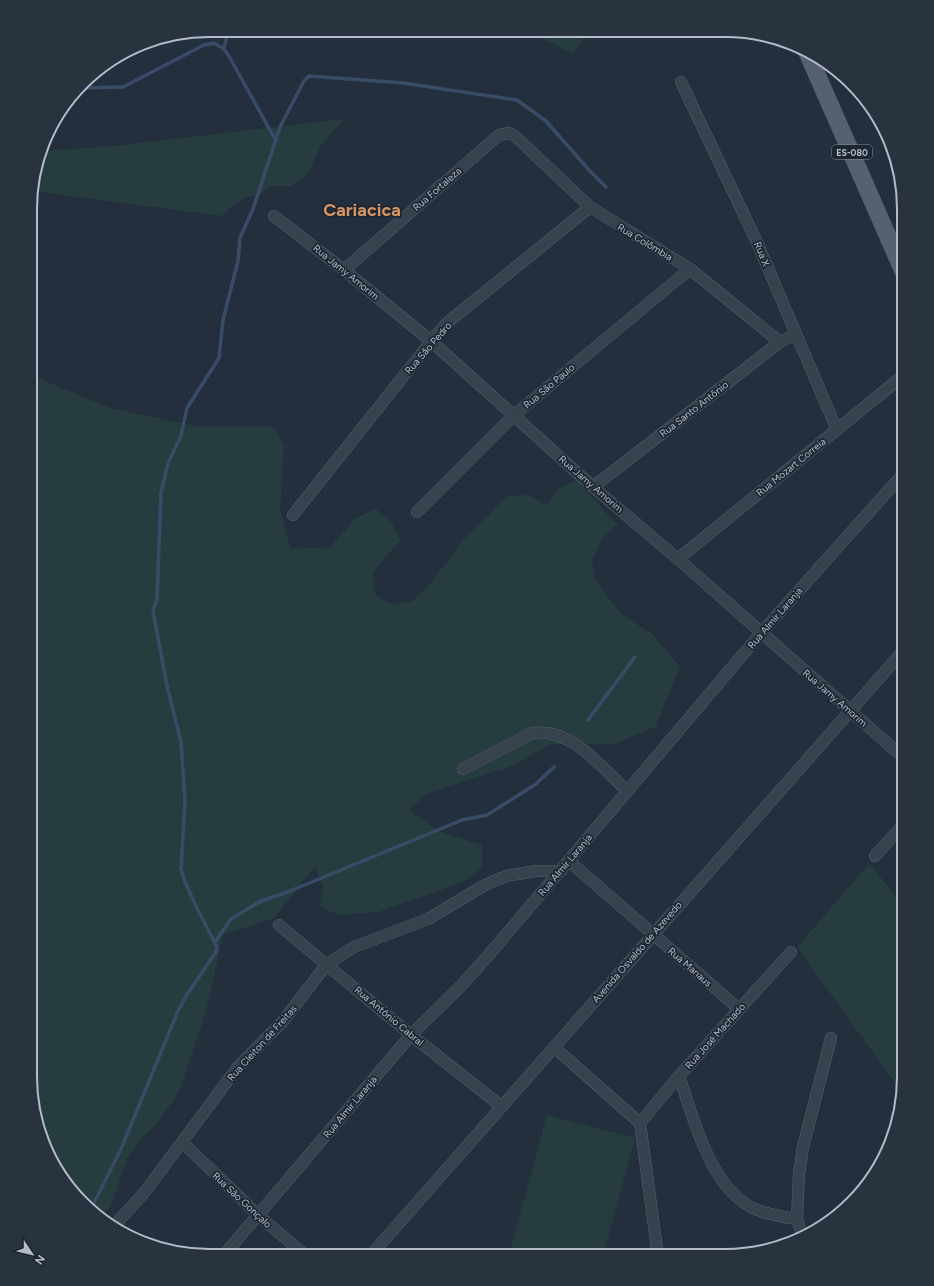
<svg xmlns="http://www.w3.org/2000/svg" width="934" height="1286" font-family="Figtree,sans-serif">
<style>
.green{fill:#263c3f}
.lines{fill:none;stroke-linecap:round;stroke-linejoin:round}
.stream{stroke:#394c67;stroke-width:3.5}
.street-casing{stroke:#565f6c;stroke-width:12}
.primary-casing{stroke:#414a57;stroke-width:18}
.street{stroke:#38414e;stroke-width:11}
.primary{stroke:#56606e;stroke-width:17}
.labels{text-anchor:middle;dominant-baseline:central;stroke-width:3.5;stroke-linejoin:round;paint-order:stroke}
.shield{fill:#1d2633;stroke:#878f9c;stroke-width:1}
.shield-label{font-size:9px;font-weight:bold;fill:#b4bcc9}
.street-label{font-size:10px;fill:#b4bcc9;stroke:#1d2633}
.town-label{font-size:18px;font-weight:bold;fill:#d59563;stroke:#1d2633}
.rim{fill:none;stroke:#b4bcc9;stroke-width:2}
</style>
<rect width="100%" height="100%" fill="#242f3e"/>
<g class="green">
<polygon points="527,31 588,31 574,54"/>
<polygon points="344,119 321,145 308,174 291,186 271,186 257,196 247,197 234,204 222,216 32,191 32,185 43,151 114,146"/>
<polygon points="31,375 110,408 200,427 274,427 284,445 280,509 291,549 330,547 356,518 376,509 391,522 401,540 373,572 375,594 391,604 412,601 427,588 465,538 508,496 529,495 547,505 558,489 577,480 617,525 601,539 592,560 595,580 620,613 653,635 680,667 655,727 615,744 550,744 515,765 426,794 409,810 441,832 482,845 482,867 465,881 379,912 338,915 320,907 323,887 315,866 274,918 223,935 205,1015 179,1092 157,1124 143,1137 128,1156 111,1206 100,1217 74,1195 48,1156 30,1077"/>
<polygon points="869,864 904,905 903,1094 797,947"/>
<polygon points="547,1115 635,1138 603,1256 509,1255"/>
</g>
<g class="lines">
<g class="stream">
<polyline points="224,49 228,30"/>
<polyline points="80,88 123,87 204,45 214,43 224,49 230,58 276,141"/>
<polyline points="588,720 635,657"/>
<polyline points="215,942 231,919 259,902 290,891 462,820 487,815 536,784 554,767"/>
<polyline points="91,1209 121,1149 178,1011 186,996 216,952 217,947 196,906 185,882 181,869 185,802 181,742 167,686 153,611 157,599 161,493 168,463 181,436 187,408 219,358 223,320 238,261 240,238 253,209 280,127 304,81 309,76 403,83 517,100 546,121 589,170 606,187"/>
</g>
<defs>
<g id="street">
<polyline points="681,82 756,240 837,430"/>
<polyline points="274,216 344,270 431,341 593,487 678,559 904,758"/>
<polyline points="344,270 499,135 509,133 515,136 590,207 690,269 780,342"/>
<polyline points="593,487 780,342 796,334"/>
<polyline points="417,512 513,416 690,269"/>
<polyline points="293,515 437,334 447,323 590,207"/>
<polyline points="678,559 904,375"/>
<path d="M 463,769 L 532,733 C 571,727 601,767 627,791"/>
<polyline points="875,856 904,824"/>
<polyline points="569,861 739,1009"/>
<polyline points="279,925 411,1035 501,1106"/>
<polyline points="554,1047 640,1123 658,1256"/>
<path d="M 679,1076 C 694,1120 710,1188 755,1209 C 769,1215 783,1217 797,1219"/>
<polyline points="640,1123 679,1076 791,952"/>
<polyline points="182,1142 258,1215 305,1255"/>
<polyline points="113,1227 144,1193 237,1068 283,1021 327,964 354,947 428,919 485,885 506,876 536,871 561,871"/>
<polyline points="803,1238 797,1219 799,1174 803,1147 831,1038"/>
<polyline points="224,1255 411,1035 461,986 493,950 761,633 904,473"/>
<polyline points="371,1255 904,650"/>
</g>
<polyline id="primary" points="807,52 904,273"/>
</defs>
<use href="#street" class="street-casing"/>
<use href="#primary" class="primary-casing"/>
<use href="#street" class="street"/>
<use href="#primary" class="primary"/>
</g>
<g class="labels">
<rect class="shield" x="832" y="145" width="40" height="14" rx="3"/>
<g class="shield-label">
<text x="852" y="152">ES-080</text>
</g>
<g class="street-label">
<text transform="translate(437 189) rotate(-41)">Rua Fortaleza</text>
<text transform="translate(645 242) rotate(31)">Rua Colômbia</text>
<text transform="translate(762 254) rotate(67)">Rua X</text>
<text transform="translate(346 272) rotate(39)">Rua Jamy Amorim</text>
<text transform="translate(428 348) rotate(-49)">Rua São Pedro</text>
<text transform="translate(549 386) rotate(-40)">Rua São Paulo</text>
<text transform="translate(694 409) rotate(-38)">Rua Santo Antônio</text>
<text transform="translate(791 467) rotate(-39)">Rua Mozart Correia</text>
<text transform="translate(591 484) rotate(41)">Rua Jamy Amorim</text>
<text transform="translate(775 618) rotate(-49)">Rua Almir Laranja</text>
<text transform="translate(835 698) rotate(41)">Rua Jamy Amorim</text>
<text transform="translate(565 865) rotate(-50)">Rua Almir Laranja</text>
<text transform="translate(637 952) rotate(-49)">Avenida Osvaldo de Azevedo</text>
<text transform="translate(690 967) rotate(41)">Rua Manaus</text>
<text transform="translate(389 1016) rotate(40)">Rua Antônio Cabral</text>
<text transform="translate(715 1036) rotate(-48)">Rua José Machado</text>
<text transform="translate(262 1043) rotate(-48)">Rua Cleiton de Freitas</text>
<text transform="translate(350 1107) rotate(-50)">Rua Almir Laranja</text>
<text transform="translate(242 1200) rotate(43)">Rua São Gonçalo</text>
</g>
<g class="town-label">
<text x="362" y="210">Cariacica</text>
</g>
</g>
<path d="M0 0H934V1286H0ZM209 37H725A172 172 0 0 1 897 209V1077A172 172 0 0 1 725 1249H209A172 172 0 0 1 37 1077V209A172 172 0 0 1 209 37Z" fill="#29323f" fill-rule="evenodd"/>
<path class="rim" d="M209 37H725A172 172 0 0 1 897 209V1077A172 172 0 0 1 725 1249H209A172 172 0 0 1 37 1077V209A172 172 0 0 1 209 37Z"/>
<g transform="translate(32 1254) rotate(125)" stroke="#1d2633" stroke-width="3" paint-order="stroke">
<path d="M0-3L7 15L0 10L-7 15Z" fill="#b4bcc9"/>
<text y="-6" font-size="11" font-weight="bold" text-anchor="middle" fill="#b4bcc9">N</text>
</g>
</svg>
